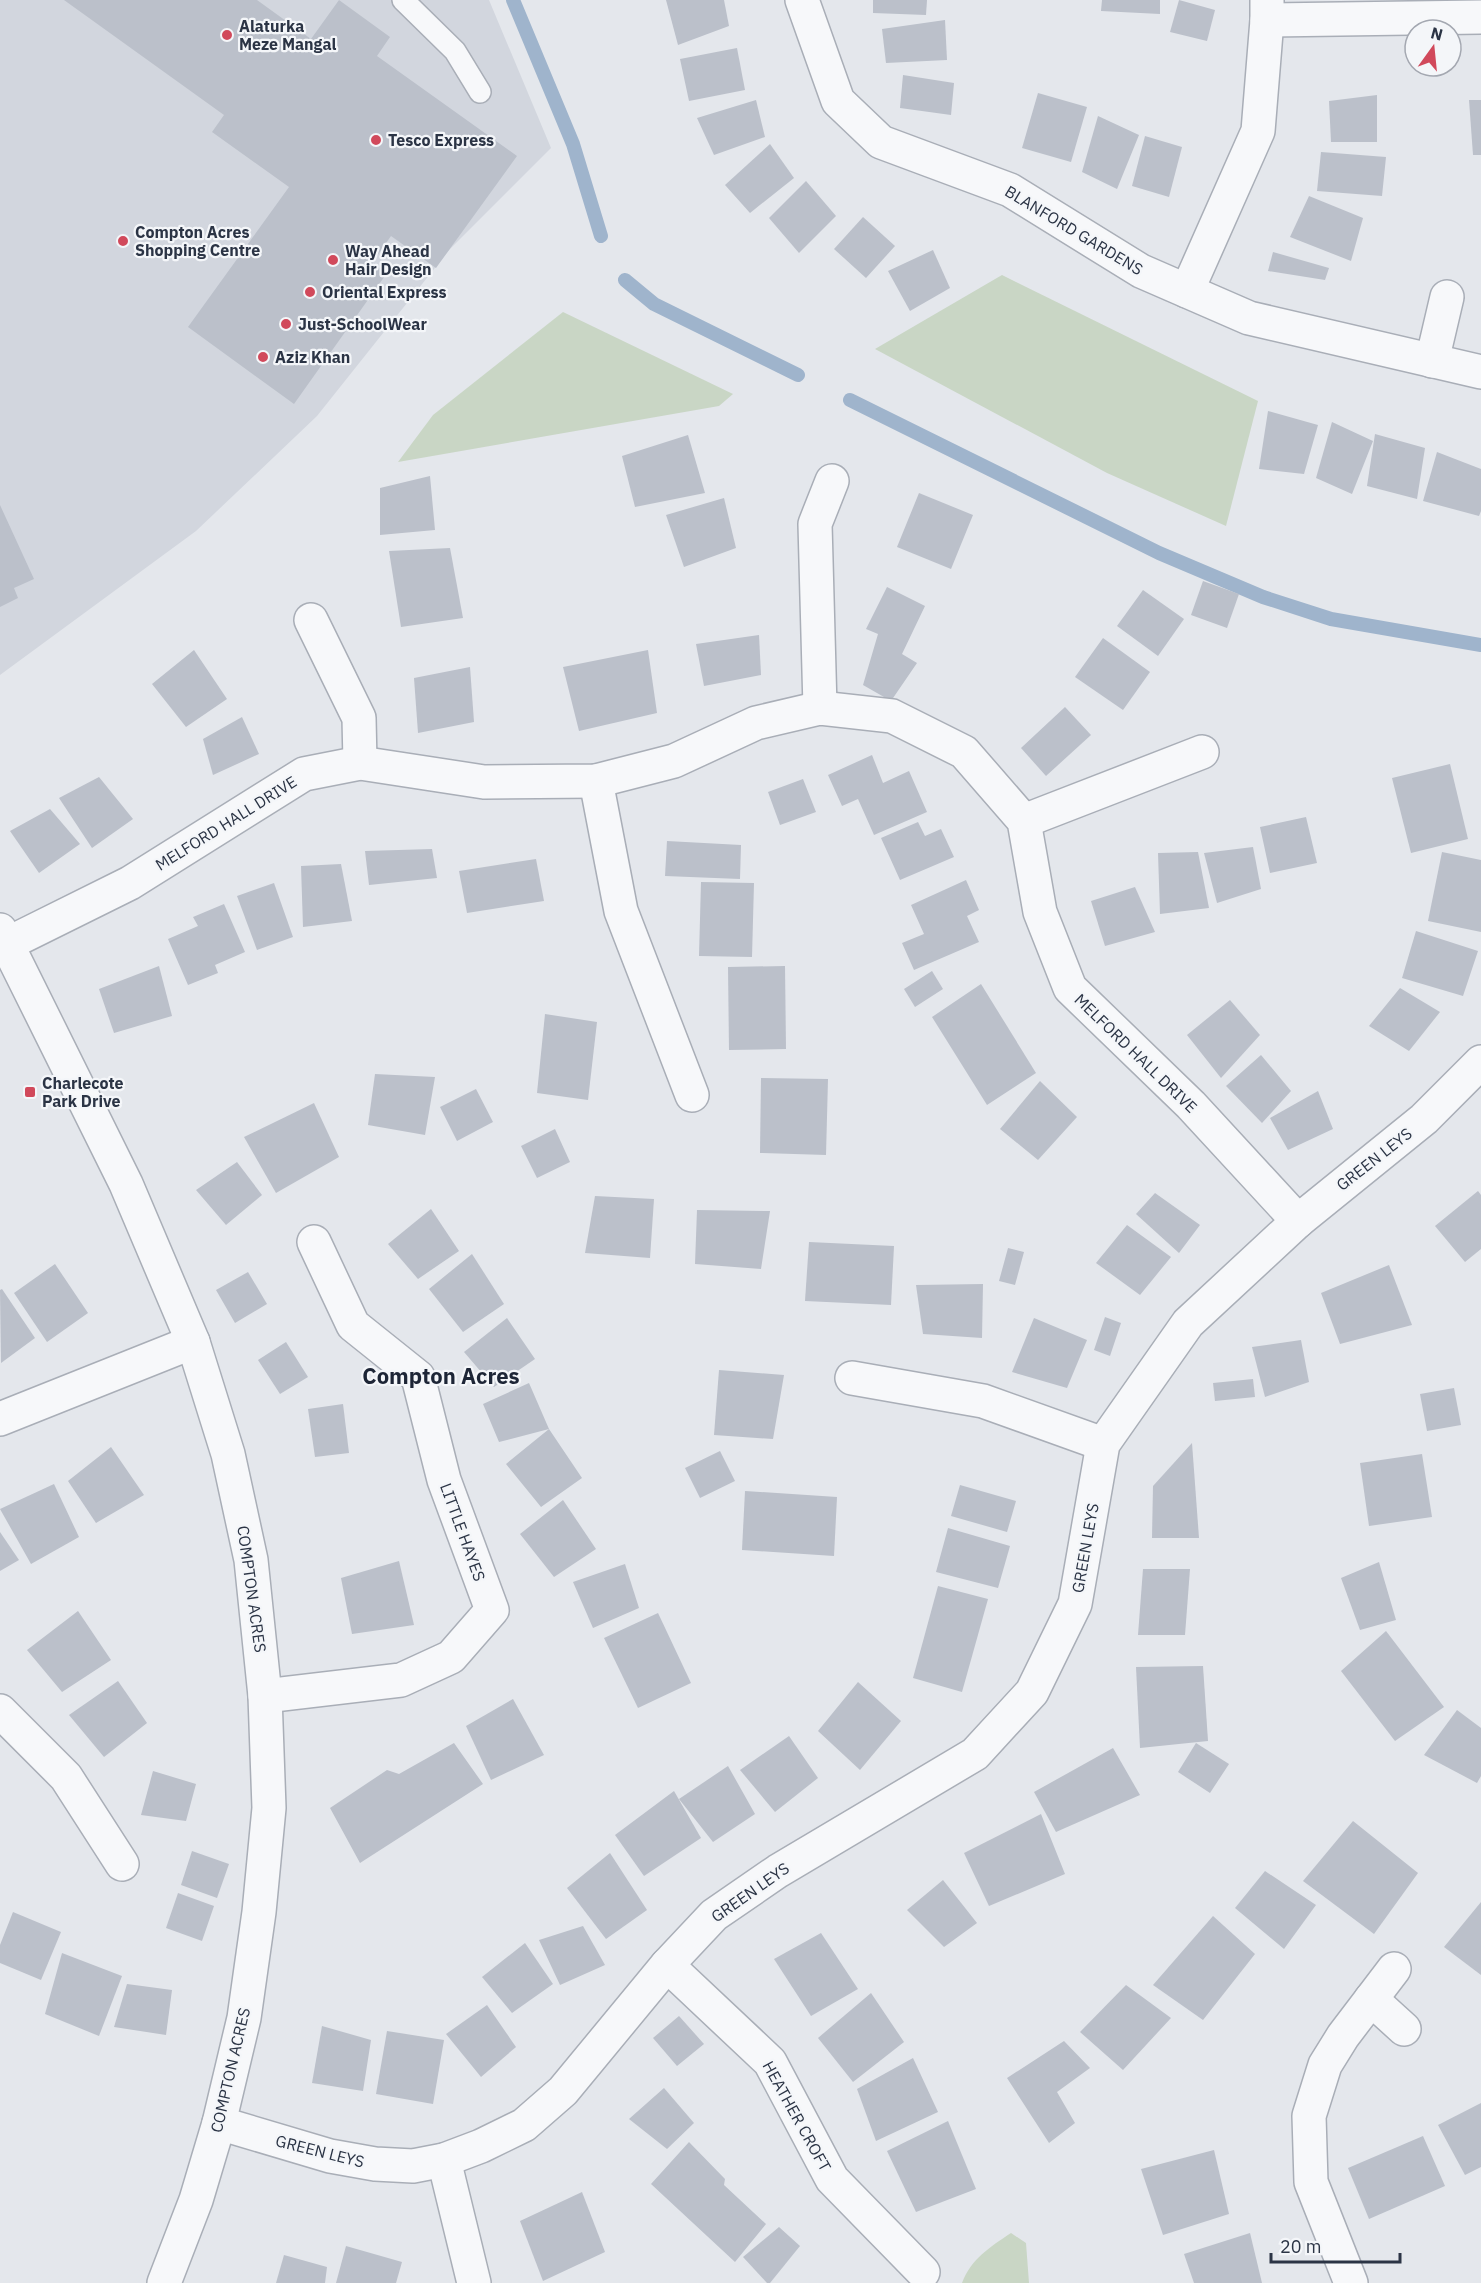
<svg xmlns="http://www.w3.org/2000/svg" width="1481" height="2283" font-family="'IBM Plex Sans',sans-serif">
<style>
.built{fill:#d2d6de}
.green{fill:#c9d6c5}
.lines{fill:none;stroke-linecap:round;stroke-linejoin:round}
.stream{stroke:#9fb4cc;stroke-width:14}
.building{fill:#bbc0ca}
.service-casing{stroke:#a9aeb7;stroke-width:24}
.minor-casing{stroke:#a9aeb7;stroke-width:36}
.tertiary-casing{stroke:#a9aeb7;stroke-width:36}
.service{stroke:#f7f8fa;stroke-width:21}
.minor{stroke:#f7f8fa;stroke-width:33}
.tertiary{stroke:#f7f8fa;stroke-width:33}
.poi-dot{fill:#d1495b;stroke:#f4f6f9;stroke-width:2}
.labels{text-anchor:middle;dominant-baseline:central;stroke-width:4.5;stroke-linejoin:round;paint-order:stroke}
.poi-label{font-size:16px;font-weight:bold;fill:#2b3445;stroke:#f4f6f9;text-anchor:start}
.street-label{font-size:16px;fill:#2b3445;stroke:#f4f6f9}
.district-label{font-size:22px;font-weight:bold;fill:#1d2536;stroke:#f4f6f9}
</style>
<rect width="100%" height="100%" fill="#e4e7ec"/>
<polygon class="built" points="0,0 489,0 551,148 450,249 317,416 196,531 0,675"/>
<g class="green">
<polygon points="1002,275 1258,401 1226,526 1107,473 875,349"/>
<polygon points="563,312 733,394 719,406 398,462 433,415"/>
<path d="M 1011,2233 L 1026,2243 L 1029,2283 L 962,2283 C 971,2259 990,2247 1011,2233 Z"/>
</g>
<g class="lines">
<g class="stream">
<polyline points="513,0 573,144 601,236"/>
<polyline points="625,280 654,304 798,375"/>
<polyline points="850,400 1159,553 1263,597 1331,619 1481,645"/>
</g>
</g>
<g class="building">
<polygon points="64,0 257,0 311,39 339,0 390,37 377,56 517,156 436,268 391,236 372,263 387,273 294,404 188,327 289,187 212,132 224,115"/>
<polygon points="666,0 724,0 729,26 678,45"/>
<polygon points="873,0 927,0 926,15 873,13"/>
<polygon points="1102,0 1160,0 1160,14 1101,11"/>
<polygon points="1179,0 1215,10 1207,41 1170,32"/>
<polygon points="945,20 947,60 886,63 882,29"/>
<polygon points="737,48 745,90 689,101 680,59"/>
<polygon points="903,75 954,83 951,115 900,108"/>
<polygon points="1038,93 1087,107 1071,162 1022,148"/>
<polygon points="1377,95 1377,142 1331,142 1329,101"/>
<polygon points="756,100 765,137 714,155 697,118"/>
<polygon points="1469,100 1481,100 1481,155 1473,155"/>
<polygon points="1098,116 1139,135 1117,189 1082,172"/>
<polygon points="1145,136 1182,147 1169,197 1132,186"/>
<polygon points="770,144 794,178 750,213 725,185"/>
<polygon points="1321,152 1386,157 1382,196 1317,191"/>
<polygon points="806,181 836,216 799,253 769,218"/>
<polygon points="1309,196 1363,218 1351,261 1290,237"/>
<polygon points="863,217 895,246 866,278 834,249"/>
<polygon points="933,250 950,288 910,311 888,271"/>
<polygon points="1273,252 1329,268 1325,280 1268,271"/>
<polygon points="1268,411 1318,425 1304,474 1259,469"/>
<polygon points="1332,422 1373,441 1352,494 1316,478"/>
<polygon points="1375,434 1425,448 1417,499 1367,486"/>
<polygon points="688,435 705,493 635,507 622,456"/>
<polygon points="1437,452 1481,469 1481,511 1479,516 1423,501"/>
<polygon points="430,476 435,530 380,535 380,488"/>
<polygon points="919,493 973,515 951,569 897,547"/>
<polygon points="724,498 736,548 684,567 666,515"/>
<polygon points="0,505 34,579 14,588 18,598 0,607"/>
<polygon points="450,548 463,618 401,627 389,551"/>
<polygon points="1203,581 1239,594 1227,628 1191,615"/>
<polygon points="887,587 925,606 902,654 917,663 891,701 863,685 878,634 866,629"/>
<polygon points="1143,590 1184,619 1158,656 1117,626"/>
<polygon points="759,635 761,675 704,686 696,644"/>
<polygon points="1103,638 1150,672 1123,710 1075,677"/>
<polygon points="194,650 227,699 186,727 152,684"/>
<polygon points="648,650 657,713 579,731 563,667"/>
<polygon points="470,667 474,722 418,733 414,678"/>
<polygon points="1065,707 1091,735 1046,776 1021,748"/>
<polygon points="242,717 259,754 213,775 203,739"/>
<polygon points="872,755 883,783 909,771 927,812 874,835 858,799 842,806 828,775"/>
<polygon points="1450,764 1468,839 1411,853 1392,778"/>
<polygon points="99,777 133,819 92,848 59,798"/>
<polygon points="803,779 816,812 780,825 768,792"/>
<polygon points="50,809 80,844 39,873 10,831"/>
<polygon points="1306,817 1317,863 1270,873 1260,827"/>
<polygon points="918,822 925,836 941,829 954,857 900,880 881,838"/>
<polygon points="667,841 741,845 740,879 665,876"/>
<polygon points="1253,847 1261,889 1217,903 1204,853"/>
<polygon points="432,849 437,878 369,885 365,851"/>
<polygon points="1198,852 1209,908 1160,914 1158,853"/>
<polygon points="1442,852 1481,860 1481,932 1428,921"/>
<polygon points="536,859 544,901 467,913 459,871"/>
<polygon points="341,864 352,921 303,927 301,866"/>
<polygon points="966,880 979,910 967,916 979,942 914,970 902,943 924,934 911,905"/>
<polygon points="701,882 754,883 752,957 699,956"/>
<polygon points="274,883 293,937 257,950 237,896"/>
<polygon points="1135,887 1155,932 1105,946 1091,901"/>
<polygon points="224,904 245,952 215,965 218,973 188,985 168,939 198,926 193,917"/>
<polygon points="1416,931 1478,951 1463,996 1402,978"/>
<polygon points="159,966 172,1016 114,1033 99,989"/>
<polygon points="785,966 786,1049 729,1050 728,967"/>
<polygon points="932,971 943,989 915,1007 904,989"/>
<polygon points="981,984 1036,1073 987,1105 932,1017"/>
<polygon points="1400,988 1440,1012 1409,1051 1369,1026"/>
<polygon points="1230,1000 1260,1035 1221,1078 1187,1035"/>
<polygon points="545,1014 597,1022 588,1100 537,1093"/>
<polygon points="1261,1055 1291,1091 1262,1123 1226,1086"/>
<polygon points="375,1074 435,1077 425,1135 368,1125"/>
<polygon points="761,1078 828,1079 826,1155 760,1153"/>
<polygon points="1040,1081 1077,1117 1038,1160 1000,1129"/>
<polygon points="476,1089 493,1122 457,1141 440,1107"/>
<polygon points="1318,1091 1333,1129 1288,1150 1270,1118"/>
<polygon points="314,1103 339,1157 276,1193 244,1137"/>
<polygon points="555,1129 570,1162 537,1178 521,1146"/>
<polygon points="237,1162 262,1195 226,1225 196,1190"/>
<polygon points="1478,1191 1481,1195 1481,1249 1465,1262 1435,1226"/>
<polygon points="1155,1193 1200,1225 1179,1253 1136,1214"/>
<polygon points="595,1196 654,1199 650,1258 585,1253"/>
<polygon points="431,1209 459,1251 418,1279 388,1244"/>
<polygon points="697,1210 770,1211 761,1269 695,1264"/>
<polygon points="1127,1225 1171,1257 1140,1295 1096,1263"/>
<polygon points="809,1242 894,1246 891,1305 805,1301"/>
<polygon points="1008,1248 1024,1252 1015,1285 999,1281"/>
<polygon points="472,1254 504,1304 463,1332 429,1289"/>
<polygon points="55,1264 88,1313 47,1342 14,1293"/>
<polygon points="1389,1265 1412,1325 1340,1344 1321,1293"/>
<polygon points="248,1272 267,1304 235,1323 216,1290"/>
<polygon points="983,1284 982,1338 923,1334 916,1285"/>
<polygon points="2,1289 35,1338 1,1363 0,1290"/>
<polygon points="1105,1317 1121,1323 1110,1356 1094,1350"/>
<polygon points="507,1318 535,1359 494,1387 464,1352"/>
<polygon points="1034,1318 1087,1340 1067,1388 1012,1372"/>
<polygon points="1301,1340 1309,1382 1265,1397 1252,1347"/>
<polygon points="286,1342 308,1377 280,1394 258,1360"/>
<polygon points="719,1370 784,1375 773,1439 714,1435"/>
<polygon points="1253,1379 1255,1397 1215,1401 1213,1383"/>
<polygon points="529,1383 549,1429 582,1478 541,1507 506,1464 549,1429 499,1442 483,1404"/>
<polygon points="1454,1388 1461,1425 1427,1431 1420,1394"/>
<polygon points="343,1404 349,1453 315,1457 308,1409"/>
<polygon points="1192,1443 1199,1538 1152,1538 1153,1486"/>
<polygon points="111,1447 144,1495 96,1523 68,1481"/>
<polygon points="720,1451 735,1481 700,1498 685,1468"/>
<polygon points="1422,1454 1432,1517 1369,1526 1360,1463"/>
<polygon points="54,1484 79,1537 31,1564 0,1509"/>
<polygon points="960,1485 1016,1501 1007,1532 951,1516"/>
<polygon points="745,1491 837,1497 834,1556 742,1550"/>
<polygon points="563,1500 596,1549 554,1577 520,1534"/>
<polygon points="948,1528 1010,1546 998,1588 936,1572"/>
<polygon points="0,1532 19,1560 0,1571"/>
<polygon points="399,1561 414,1625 352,1634 341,1578"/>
<polygon points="1379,1562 1396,1620 1360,1630 1341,1578"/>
<polygon points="625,1564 639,1608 593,1628 573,1582"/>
<polygon points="1143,1569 1190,1569 1185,1635 1138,1635"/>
<polygon points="938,1586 988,1599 962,1692 913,1678"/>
<polygon points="78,1611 111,1660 62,1692 27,1650"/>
<polygon points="658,1613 691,1683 638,1708 604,1638"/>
<polygon points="1386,1631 1444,1707 1395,1741 1341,1671"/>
<polygon points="1203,1666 1208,1741 1140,1748 1136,1667"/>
<polygon points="118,1681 147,1723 104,1757 69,1715"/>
<polygon points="858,1682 901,1721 860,1770 818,1731"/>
<polygon points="513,1699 544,1755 491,1780 466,1726"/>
<polygon points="1457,1710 1481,1728 1481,1776 1477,1783 1424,1755"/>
<polygon points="789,1736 818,1778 775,1812 740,1770"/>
<polygon points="454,1743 483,1784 360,1863 330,1808 387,1770 399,1774"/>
<polygon points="1196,1743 1229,1764 1210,1793 1178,1772"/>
<polygon points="1113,1748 1140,1795 1056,1832 1034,1792"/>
<polygon points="728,1766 755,1814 713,1842 679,1799"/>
<polygon points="153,1771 196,1784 186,1821 141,1815"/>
<polygon points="674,1791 701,1838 644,1876 615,1835"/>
<polygon points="1041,1814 1065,1874 989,1906 964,1853"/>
<polygon points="1353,1821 1418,1873 1374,1934 1303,1881"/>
<polygon points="192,1851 229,1864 217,1898 181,1885"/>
<polygon points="610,1853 647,1910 606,1939 567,1888"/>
<polygon points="1265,1871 1316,1905 1284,1949 1235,1908"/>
<polygon points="943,1880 977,1923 944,1947 907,1910"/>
<polygon points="178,1893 214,1906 202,1941 166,1928"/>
<polygon points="1481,1902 1481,1975 1444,1947"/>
<polygon points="13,1912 61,1932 41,1980 0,1963 0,1945"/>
<polygon points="1213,1916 1255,1954 1203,2020 1153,1985"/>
<polygon points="583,1926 605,1965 560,1985 539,1940"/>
<polygon points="821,1933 858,1989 811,2016 774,1959"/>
<polygon points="525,1943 553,1984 512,2013 482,1977"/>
<polygon points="62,1953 122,1976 99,2036 45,2014"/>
<polygon points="127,1984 172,1990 166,2035 114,2027"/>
<polygon points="1126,1985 1171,2018 1123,2070 1080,2032"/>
<polygon points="871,1993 904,2042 853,2082 818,2038"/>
<polygon points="487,2005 516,2047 481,2077 446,2034"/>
<polygon points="679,2016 704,2044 677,2066 653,2038"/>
<polygon points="322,2026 371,2040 363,2091 312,2083"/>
<polygon points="387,2031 444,2040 433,2104 376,2094"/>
<polygon points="1064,2041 1090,2068 1057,2092 1075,2123 1049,2143 1007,2078"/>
<polygon points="913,2058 938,2112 876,2141 857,2089"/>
<polygon points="664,2088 694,2123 667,2149 629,2119"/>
<polygon points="1481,2103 1481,2167 1465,2175 1438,2125"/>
<polygon points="948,2121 976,2189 916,2212 887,2151"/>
<polygon points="1423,2136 1445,2186 1369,2219 1348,2168"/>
<polygon points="689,2142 725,2179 724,2185 766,2224 735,2262 651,2184"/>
<polygon points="1214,2150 1229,2214 1163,2235 1141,2169"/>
<polygon points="582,2192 605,2252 543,2281 520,2221"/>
<polygon points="779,2227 800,2246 770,2283 767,2283 743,2257"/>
<polygon points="1250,2233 1262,2283 1194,2283 1184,2254"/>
<polygon points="346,2246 402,2262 396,2283 336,2283"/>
<polygon points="284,2255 327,2267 325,2283 276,2283"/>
</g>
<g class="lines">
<defs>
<polyline id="service" points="403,0 455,51 480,92"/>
<g id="minor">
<polyline points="802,0 838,101 881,142 1010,190 1141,271 1249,318 1481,372"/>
<polyline points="1267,20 1481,17"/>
<polyline points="1187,291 1258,131 1267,20 1267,0"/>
<polyline points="1432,361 1447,297"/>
<polyline points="311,620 359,718 360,763"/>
<polyline points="820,708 815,524 832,481"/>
<polyline points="596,781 621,911 692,1095"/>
<polyline points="1024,821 1202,752"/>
<polyline points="7,944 130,883 304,774 360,763 484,782 596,781 674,761 756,723 820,708 892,716 964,752 1024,821 1040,912 1070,988 1191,1105 1298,1221"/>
<polyline points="852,1378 983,1401 1103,1444"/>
<polyline points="0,1419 193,1342"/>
<polyline points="265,1696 401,1680 451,1657 492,1610 444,1480 418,1377 353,1325 314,1242"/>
<polyline points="0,1711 66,1777 122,1864"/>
<polyline points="667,1965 770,2062 832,2179 923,2272"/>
<polyline points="1371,1999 1404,2029"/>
<polyline points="219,2123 330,2156 375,2164 413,2166 444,2160 481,2146 524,2125 563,2091 667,1965 714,1915 778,1871 975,1754 1032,1692 1075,1604 1103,1444 1188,1323 1298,1221 1424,1119 1481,1062"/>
<polyline points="444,2160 474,2283"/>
<polyline points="1351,2283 1311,2182 1309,2116 1325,2065 1343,2036 1394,1969"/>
</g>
<polyline id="tertiary" points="0,930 126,1184 193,1342 228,1454 251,1560 265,1696 269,1808 259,1912 244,2018 219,2123 196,2200 164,2283"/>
</defs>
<use href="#service" class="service-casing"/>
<use href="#minor" class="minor-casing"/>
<use href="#tertiary" class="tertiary-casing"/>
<use href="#service" class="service"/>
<use href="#minor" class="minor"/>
<use href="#tertiary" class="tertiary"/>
</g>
<g class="poi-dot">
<circle cx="227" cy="35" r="6"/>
<circle cx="376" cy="140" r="6"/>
<circle cx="123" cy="241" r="6"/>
<circle cx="333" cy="260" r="6"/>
<circle cx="310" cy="292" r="6"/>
<circle cx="286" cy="324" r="6"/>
<circle cx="263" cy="357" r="6"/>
<rect x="24" y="1086" width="12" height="12" rx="3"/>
</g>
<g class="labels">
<g class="poi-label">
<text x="239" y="26">Alaturka<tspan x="239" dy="18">Meze Mangal</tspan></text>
<text x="388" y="140">Tesco Express</text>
<text x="135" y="232">Compton Acres<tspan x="135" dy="18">Shopping Centre</tspan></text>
<text x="345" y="251">Way Ahead<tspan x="345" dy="18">Hair Design</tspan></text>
<text x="322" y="292">Oriental Express</text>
<text x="298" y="324">Just-SchoolWear</text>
<text x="275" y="357">Aziz Khan</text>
<text x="42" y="1083">Charlecote<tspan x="42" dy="18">Park Drive</tspan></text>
</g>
<g class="street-label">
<text transform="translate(1074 230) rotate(31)">BLANFORD GARDENS</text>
<text transform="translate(226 823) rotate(-32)">MELFORD HALL DRIVE</text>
<text transform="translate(1136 1053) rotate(44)">MELFORD HALL DRIVE</text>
<text transform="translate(1374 1159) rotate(-38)">GREEN LEYS</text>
<text transform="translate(463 1532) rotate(70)">LITTLE HAYES</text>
<text transform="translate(1085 1548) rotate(-80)">GREEN LEYS</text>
<text transform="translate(252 1589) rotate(82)">COMPTON ACRES</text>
<text transform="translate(750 1892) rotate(-35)">GREEN LEYS</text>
<text transform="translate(230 2070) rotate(-77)">COMPTON ACRES</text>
<text transform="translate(797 2116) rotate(61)">HEATHER CROFT</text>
<text transform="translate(320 2151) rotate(14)">GREEN LEYS</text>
</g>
<g class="district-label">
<text x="441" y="1375">Compton Acres</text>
</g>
</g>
<g transform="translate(1433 48) rotate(15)"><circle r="28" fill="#f4f6f9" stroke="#a4a8b1" stroke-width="1.5"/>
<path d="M0-4.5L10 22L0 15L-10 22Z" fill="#d1495b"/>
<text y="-9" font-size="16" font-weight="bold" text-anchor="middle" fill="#2b3445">N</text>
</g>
<path d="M1271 2253v9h129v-9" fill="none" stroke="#2b3445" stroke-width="3"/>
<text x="1280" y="2253" font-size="18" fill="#2b3445" stroke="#f4f6f9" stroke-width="4.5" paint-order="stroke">20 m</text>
</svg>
